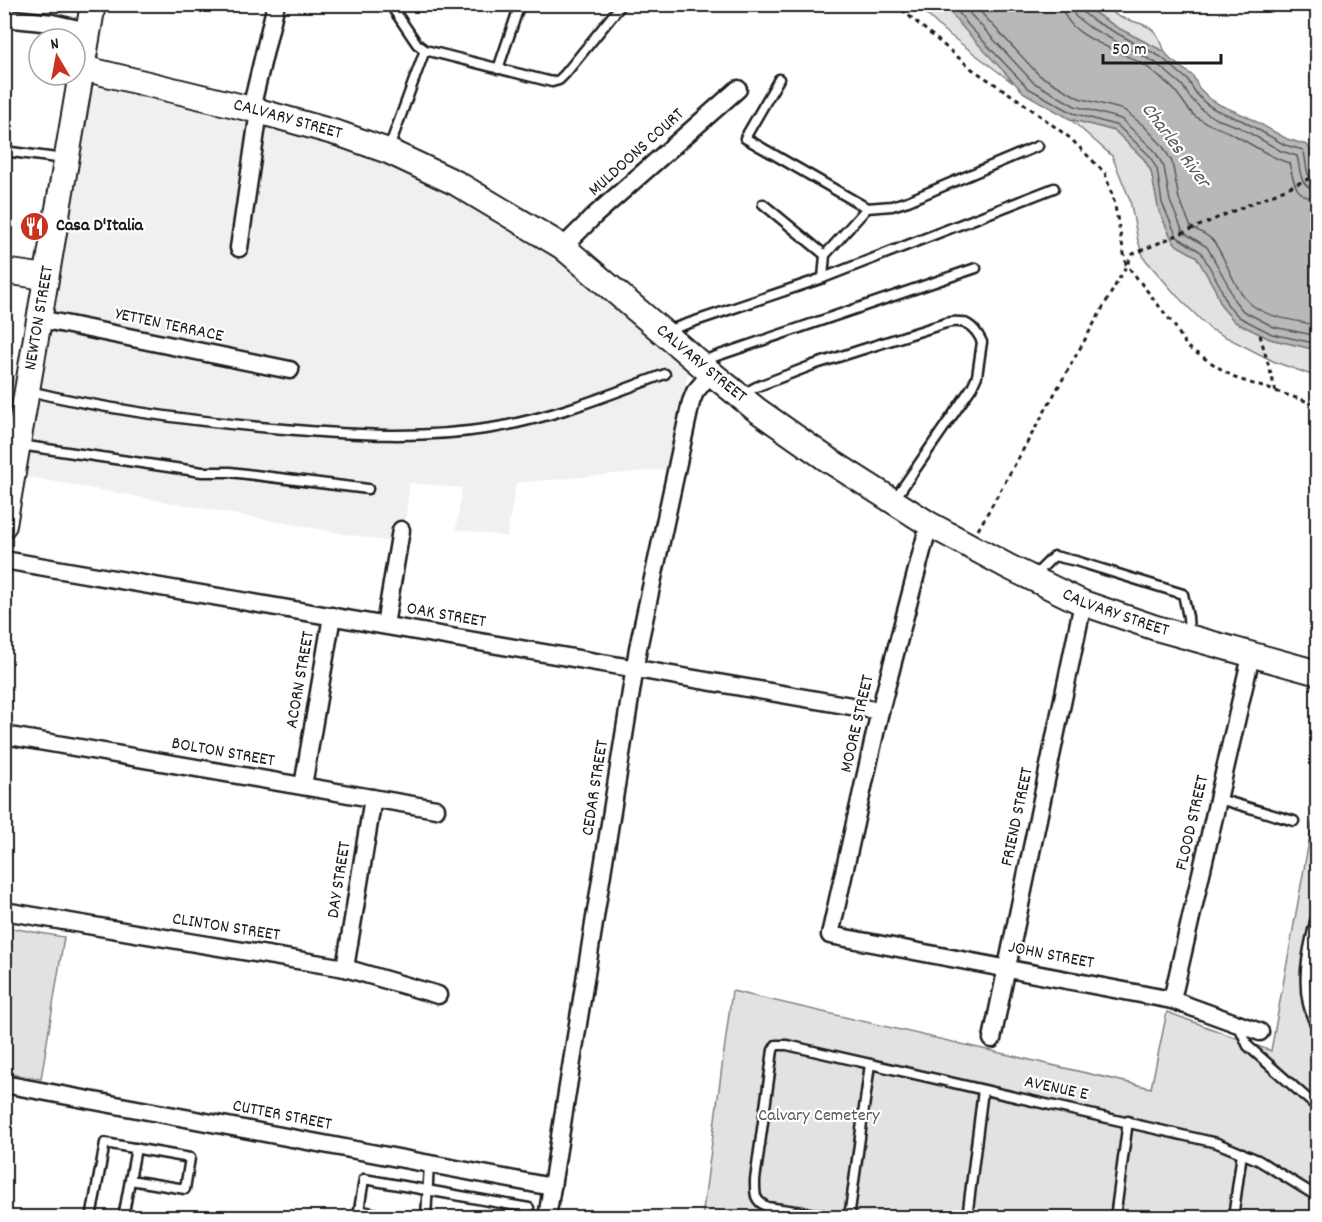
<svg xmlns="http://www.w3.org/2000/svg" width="1322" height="1222" font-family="Dekko,sans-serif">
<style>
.built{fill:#f0f0f0}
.green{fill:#e2e2e2;stroke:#7f7f7f;stroke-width:1.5}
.water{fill:#b8b8b8;stroke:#7a7a7a;stroke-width:1.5}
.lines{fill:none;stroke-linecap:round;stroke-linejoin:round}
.shore{stroke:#5a5a5a;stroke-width:1.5}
.lane-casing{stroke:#1c1c1c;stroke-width:13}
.street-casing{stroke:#1c1c1c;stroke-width:21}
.secondary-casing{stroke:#1c1c1c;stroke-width:28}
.path{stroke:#1c1c1c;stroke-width:3;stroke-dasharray:4.5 4.5;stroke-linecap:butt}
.lane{stroke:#fff;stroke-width:8}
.street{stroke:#fff;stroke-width:16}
.secondary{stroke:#fff;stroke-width:24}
.labels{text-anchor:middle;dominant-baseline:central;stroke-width:4.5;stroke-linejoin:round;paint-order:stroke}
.street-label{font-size:18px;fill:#1c1c1c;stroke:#fff}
.poi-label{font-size:18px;font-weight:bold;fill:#1c1c1c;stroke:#fff;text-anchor:start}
.park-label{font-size:18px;fill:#575757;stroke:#fff}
.water-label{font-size:20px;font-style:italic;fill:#5a5a5a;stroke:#fff}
</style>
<rect width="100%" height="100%" fill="#fff"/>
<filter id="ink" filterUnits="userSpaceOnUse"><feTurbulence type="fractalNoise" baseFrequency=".0167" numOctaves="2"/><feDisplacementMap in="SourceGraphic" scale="12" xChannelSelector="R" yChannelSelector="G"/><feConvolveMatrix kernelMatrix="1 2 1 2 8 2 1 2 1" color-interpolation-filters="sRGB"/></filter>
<g filter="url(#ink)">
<polygon class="built" points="102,86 237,115 361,150 455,192 586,276 689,367 668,469 516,483 507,537 456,529 462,488 410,483 402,544 22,476 89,92"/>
<g class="green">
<polygon points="917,5 944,5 1000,65 1013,83 943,30"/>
<path d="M 1082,5 C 1088,5 1100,2 1105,5 C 1111,8 1113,15 1120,17 C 1146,27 1154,21 1165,52 L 1118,28 Z"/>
<polygon points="1070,119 1115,131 1144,159 1151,171 1159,211 1173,241 1178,246 1196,256 1215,289 1222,307 1235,322 1270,339 1317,350 1317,377 1275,362 1210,329 1178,297 1144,258 1138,241 1130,200 1112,156"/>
<polygon points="5,374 13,377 5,423 4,423"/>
<polygon points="1317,797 1317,1217 702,1218 732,991 1151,1088 1167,1012 1271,1051"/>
<polygon points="5,927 64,937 41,1079 5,1073"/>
</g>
<polygon class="water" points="944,5 1082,5 1118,28 1165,52 1170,59 1193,76 1199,88 1210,99 1220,105 1246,116 1287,139 1307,145 1311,150 1318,188 1317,350 1270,339 1235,322 1222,307 1215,289 1196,256 1178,246 1173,241 1159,211 1151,171 1144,159 1115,131 1070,119 1024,93 965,30"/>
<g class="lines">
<g class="shore">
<polyline points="952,4 969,26 1028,88 1073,113 1118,126 1149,155 1157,169 1162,203 1177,237 1201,252 1220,286 1227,304 1239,317 1272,334 1318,344"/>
<polyline points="961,4 1033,82 1075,106 1121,119 1154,150 1164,167 1170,201 1183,232 1207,247 1227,283 1234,300 1243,311 1274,327 1318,336"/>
<path d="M 973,4 L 1039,75 L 1079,98 L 1124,110 L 1144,126 L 1162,145 L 1172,162 L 1179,199 L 1191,227 C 1199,232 1208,234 1214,242 C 1226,258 1236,294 1252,305 C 1272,320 1295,319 1318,326"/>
<path d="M 1062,4 C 1064,40 1129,51 1151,70 C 1158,77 1169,83 1175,91 C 1182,99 1187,109 1195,116 C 1206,125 1219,127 1232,134 C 1251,143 1268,157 1289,163 C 1294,181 1294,198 1318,199"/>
<path d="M 1071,4 L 1075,16 L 1089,27 L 1156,63 L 1182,85 L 1189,96 L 1202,110 L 1214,118 L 1239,127 L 1281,151 L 1297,156 C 1301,170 1298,188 1318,190"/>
<path d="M 1079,4 L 1081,11 L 1094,21 L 1161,57 L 1188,80 L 1195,92 L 1205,103 L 1216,110 L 1243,121 L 1285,145 L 1303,150 C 1308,161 1303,180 1318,182"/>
</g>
<defs>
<g id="lane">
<polyline points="390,4 417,44 425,50 552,82 559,80 565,74 622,4"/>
<polyline points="498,69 520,4"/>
<polyline points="779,79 745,138 867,208 825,255 823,278"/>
<polyline points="389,148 425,50"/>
<polyline points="4,151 64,159"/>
<polyline points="763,204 825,255"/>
<polyline points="867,208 892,206 908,201 1038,146"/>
<polyline points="666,331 823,278 1054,188"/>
<polyline points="702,361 976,268"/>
<path d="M 29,391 C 113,411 199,422 284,429 C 354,435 423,439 492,428 C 552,418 609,395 665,374"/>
<path d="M 743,394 L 756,387 L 813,365 L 946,323 C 965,319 974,325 982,342 L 977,376 L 972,387 L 894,500"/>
<polyline points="20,445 202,472 230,472 368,489"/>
<polyline points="1034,576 1054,556 1076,561 1183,594 1188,617 1189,634"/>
<polyline points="1219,799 1294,821"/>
<path d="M 1318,910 C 1308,948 1296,993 1318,1029"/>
<polyline points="1238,1024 1248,1046 1318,1108"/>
<polyline points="91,1218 105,1143 190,1158 185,1189 130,1180"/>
<polyline points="123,1218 136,1148"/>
<polyline points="394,1218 359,1210 364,1179 529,1208 527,1218"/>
<polyline points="426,1218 429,1164"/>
<path d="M 844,1218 L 767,1207 C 754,1200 755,1195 755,1180 L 773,1050 L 776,1045 L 787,1045 L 1217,1143 L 1258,1160 L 1318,1197"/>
<polyline points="849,1218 870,1064"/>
<polyline points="967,1218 983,1090"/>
<polyline points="1115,1218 1128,1121"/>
<polyline points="1233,1218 1242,1153"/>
</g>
<g id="street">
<polyline points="4,18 52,23 88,31"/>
<polyline points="251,109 276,4"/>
<polyline points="563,247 595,215 738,89"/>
<polyline points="239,248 259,111"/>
<polyline points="40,319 290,370"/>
<polyline points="929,524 880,711 830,935 1172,1000 1260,1032"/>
<polyline points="4,560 880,711"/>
<polyline points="385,625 401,530"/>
<polyline points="4,735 436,809"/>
<polyline points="303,786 332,616"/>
<polyline points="4,911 345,968 438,995"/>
<polyline points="345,968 373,798"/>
<polyline points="1172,1000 1251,656"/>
<polyline points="992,1039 1083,603"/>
<polyline points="4,1084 552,1187"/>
<polyline points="547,1218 638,648 691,402 695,392 711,373"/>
</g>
<g id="secondary">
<path id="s1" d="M 82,68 L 251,109 L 340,134 L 388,151 L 456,183 L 563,247 L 711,373 L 757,410 L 827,459 L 929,524 L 1009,567 L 1083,603 L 1156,628 L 1318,673"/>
<polyline points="4,271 46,277"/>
<path id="s2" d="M 4,525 L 93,4"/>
</g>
</defs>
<use href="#lane" class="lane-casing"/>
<use href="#street" class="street-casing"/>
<use href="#secondary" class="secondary-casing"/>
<g class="path">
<polyline points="895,4 972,69 1019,100 1070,138 1105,173 1114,201 1126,264 1174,325 1187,347 1235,378 1318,405"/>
<polyline points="1318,125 1315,134 1318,150"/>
<polyline points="1260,335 1276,392"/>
<polyline points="978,530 1133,254 1318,175"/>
</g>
<use href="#lane" class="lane"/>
<use href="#street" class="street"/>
<use href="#secondary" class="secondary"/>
</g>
</g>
<defs>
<symbol id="restaurant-disc" viewBox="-11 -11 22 22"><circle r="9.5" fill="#c8321e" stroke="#fff"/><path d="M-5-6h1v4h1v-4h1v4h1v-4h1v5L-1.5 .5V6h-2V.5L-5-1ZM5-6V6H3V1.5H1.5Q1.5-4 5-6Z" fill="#fff"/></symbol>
</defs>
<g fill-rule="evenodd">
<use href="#restaurant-disc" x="18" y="210" width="33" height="33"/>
</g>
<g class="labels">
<g class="street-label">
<text stroke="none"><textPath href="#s1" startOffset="212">CALVARY STREET</textPath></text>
<text transform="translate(637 153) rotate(-42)">MULDOONS COURT</text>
<text stroke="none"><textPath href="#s2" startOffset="210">NEWTON STREET</textPath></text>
<text transform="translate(169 326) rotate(12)">YETTEN TERRACE</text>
<text stroke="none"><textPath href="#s1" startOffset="698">CALVARY STREET</textPath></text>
<text stroke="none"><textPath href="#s1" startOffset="1184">CALVARY STREET</textPath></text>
<text transform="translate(446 616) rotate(10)">OAK STREET</text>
<text transform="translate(301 680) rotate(-80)">ACORN STREET</text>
<text transform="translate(858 724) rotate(-77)">MOORE STREET</text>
<text transform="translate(223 753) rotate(10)">BOLTON STREET</text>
<text transform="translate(596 788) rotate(-81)">CEDAR STREET</text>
<text transform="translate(1018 817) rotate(-78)">FRIEND STREET</text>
<text transform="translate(1193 823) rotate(-77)">FLOOD STREET</text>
<text transform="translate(340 880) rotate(-81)">DAY STREET</text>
<text transform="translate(226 928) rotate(9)">CLINTON STREET</text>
<text transform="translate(1051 956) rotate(11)">JOHN STREET</text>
<text transform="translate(1056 1089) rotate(12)">AVENUE E</text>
<text transform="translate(282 1116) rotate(11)">CUTTER STREET</text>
</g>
<g class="poi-label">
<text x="56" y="226">Casa D'Italia</text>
</g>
<g class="park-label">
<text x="819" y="1116">Calvary Cemetery</text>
</g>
<g class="water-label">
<text transform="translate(1175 146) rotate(53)">Charles River</text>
</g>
</g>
<rect width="1322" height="1222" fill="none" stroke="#fff" stroke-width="24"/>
<rect x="12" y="12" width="1298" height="1198" fill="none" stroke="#1c1c1c" stroke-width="2" filter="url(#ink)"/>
<g transform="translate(57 57) rotate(350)"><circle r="28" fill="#ffffff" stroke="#a4a4a4" stroke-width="1.5"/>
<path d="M0-4.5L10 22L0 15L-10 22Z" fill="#c8321e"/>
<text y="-9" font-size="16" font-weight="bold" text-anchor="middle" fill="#1c1c1c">N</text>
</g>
<path d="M1103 54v9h118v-9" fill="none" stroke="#1c1c1c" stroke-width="3"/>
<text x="1112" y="54" font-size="18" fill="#1c1c1c" stroke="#ffffff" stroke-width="4.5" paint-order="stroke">50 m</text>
</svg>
